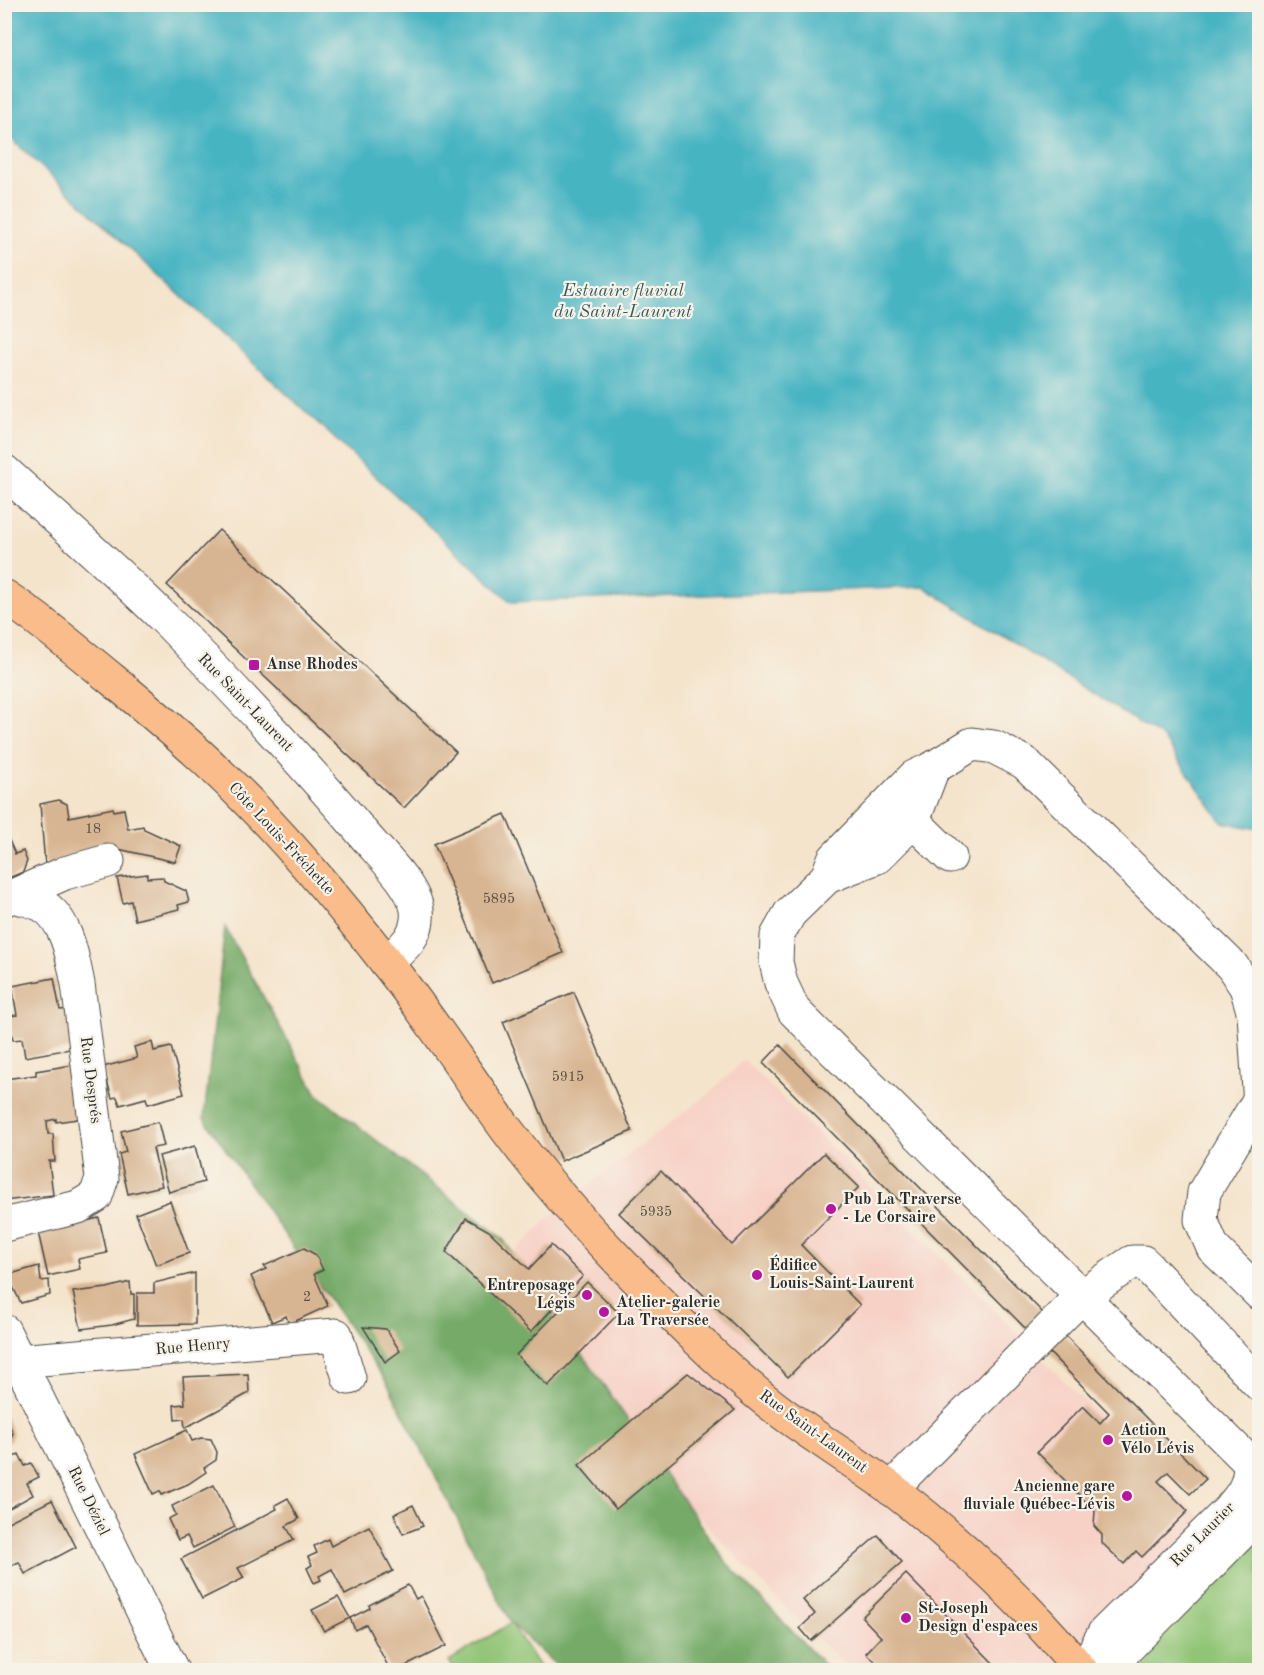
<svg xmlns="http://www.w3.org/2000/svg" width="1264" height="1675" font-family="'Old Standard TT',serif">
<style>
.built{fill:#f7d1c6}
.green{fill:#91c576;stroke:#5e7850;stroke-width:1.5}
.forest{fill:#74aa67;stroke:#506a49;stroke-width:1.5}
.water{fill:#47b4c2;stroke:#397076;stroke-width:1.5}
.building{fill:#d8b592}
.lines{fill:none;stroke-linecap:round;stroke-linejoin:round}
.minor-casing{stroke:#494743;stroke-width:35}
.major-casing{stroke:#494743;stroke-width:35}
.minor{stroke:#fff;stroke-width:33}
.major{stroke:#f9bc8a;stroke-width:33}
.poi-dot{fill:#b5179e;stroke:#f7f3e8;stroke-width:2}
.labels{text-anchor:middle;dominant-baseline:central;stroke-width:4.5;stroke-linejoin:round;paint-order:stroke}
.number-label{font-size:14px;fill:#564e45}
.poi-label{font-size:16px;font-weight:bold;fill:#2b2b2b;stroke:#f7f3e8;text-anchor:start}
.street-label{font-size:16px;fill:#2b2b2b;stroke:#f7f3e8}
.water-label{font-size:18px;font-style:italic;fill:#355b60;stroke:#f7f3e8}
</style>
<rect width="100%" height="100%" fill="#f7f3e8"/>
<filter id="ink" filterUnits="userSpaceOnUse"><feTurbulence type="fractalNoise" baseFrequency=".0167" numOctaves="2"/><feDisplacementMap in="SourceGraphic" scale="12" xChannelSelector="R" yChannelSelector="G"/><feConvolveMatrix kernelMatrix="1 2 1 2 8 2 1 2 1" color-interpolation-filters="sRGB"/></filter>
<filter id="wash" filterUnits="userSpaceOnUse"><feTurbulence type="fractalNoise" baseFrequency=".008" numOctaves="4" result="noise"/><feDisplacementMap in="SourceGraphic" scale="24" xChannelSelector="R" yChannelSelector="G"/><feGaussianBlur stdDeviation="1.35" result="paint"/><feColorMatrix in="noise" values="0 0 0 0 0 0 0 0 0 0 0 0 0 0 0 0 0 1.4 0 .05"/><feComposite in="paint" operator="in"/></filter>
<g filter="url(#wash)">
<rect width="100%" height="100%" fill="#f5e4cc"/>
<polygon class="built" points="744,1060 1236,1553 1111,1670 851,1670 799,1622 479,1286 566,1202 710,1093"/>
<g class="green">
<polygon points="1259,1530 1259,1670 1111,1670"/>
<polygon points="511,1623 541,1670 455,1670 449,1661"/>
</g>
<polygon class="forest" points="225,927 317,1094 502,1238 726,1562 829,1670 561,1670 511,1623 387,1383 204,1118"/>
<polygon class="water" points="4,5 1259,5 1259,829 1222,822 1163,738 924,587 511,602 5,133"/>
<g id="blocks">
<g class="building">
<polygon points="219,530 456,752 404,808 167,585"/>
<polygon points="59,800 67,804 69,817 113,808 114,811 124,809 128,829 143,826 144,829 181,846 175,862 114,848 45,865 40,804"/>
<polygon points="505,814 563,953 492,983 434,844"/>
<polygon points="4,829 15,854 23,851 27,861 23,872 4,880"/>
<polygon points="147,874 147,878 163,877 164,881 186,891 189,902 178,905 179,909 135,920 131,901 123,903 117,878"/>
<polygon points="54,978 60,1010 69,1009 76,1048 25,1057 22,1039 13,1040 8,1016 17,1015 12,986"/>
<polygon points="574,992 632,1131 561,1161 503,1022"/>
<polygon points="152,1042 154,1051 171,1047 184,1094 148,1104 146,1098 120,1105 117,1097 112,1098 103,1067 137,1058 134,1047"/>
<polygon points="780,1045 1206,1479 1190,1494 1168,1472 1158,1481 1188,1511 1142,1557 1136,1551 1124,1564 1102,1543 1102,1535 1094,1526 1095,1511 1037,1452 1083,1406 1100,1423 1109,1413 763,1063"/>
<polygon points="78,1064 85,1118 56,1122 56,1119 47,1121 48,1134 53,1134 55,1161 49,1161 53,1195 4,1201 4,1079 36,1075 36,1071"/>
<polygon points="158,1122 164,1146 153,1148 162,1186 128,1194 119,1154 126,1152 121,1131"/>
<polygon points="195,1146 204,1182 169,1192 159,1156"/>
<polygon points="824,1153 859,1187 801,1245 860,1305 788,1377 619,1213 661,1171 732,1245"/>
<polygon points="170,1201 189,1253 156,1265 136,1214"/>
<polygon points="99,1218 107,1253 78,1259 80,1269 48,1276 38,1232"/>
<polygon points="466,1218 489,1231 529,1269 551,1245 583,1276 531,1332 446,1252"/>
<polygon points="304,1248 316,1255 323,1270 314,1274 328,1306 289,1324 286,1316 272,1322 251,1276 266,1269 264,1266"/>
<polygon points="39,1266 41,1281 49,1280 50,1295 21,1303 7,1275"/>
<polygon points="195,1273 195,1324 137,1325 137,1293 154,1293 154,1283"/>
<polygon points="130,1282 131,1294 134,1294 134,1319 112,1325 81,1329 73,1292 107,1288"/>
<polygon points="587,1282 619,1313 548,1386 516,1355"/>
<polygon points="363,1327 386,1329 400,1351 385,1362"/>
<polygon points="688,1373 735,1410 616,1509 579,1465"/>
<polygon points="248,1374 249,1393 185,1428 184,1419 175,1420 174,1405 185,1404 183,1377"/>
<polygon points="4,1414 13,1433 10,1441 4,1443"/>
<polygon points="187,1430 192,1441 201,1438 211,1439 217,1452 216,1460 204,1468 206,1472 188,1484 162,1495 160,1491 153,1494 135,1454"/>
<polygon points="19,1454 25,1466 31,1463 39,1477 27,1483 33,1495 4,1511 4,1462"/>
<polygon points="214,1485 235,1527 193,1548 187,1536 178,1540 168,1519 176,1515 172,1506"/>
<polygon points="288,1498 299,1519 286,1526 294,1540 238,1568 244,1578 202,1599 181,1559 277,1509 275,1505"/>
<polygon points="52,1500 76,1547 25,1574 19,1562 4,1569 4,1545 10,1545 4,1534 4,1524"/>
<polygon points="413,1505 423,1526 403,1534 394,1514"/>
<polygon points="369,1526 393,1571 345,1595 332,1569 319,1576 321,1580 314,1583 307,1568 312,1565 308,1557 317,1553 314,1546 328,1539 331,1546"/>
<polygon points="878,1535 902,1562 811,1641 800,1628 815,1614 803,1600"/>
<polygon points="906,1574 1000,1670 883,1670 866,1653 881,1637 862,1617"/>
<polygon points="408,1585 416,1599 421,1596 446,1646 398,1670 390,1670 366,1624 355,1630 350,1618 370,1608 369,1605"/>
<polygon points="338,1597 350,1618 324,1631 312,1610"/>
</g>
</g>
</g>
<g filter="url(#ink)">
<use href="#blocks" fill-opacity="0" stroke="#494743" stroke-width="1.5"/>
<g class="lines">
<defs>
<g id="minor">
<path d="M 4,471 C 59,521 116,570 168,622 C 236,691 303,762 365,836 C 381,855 414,886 417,910 C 420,934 403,949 386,962"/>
<path d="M 933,768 L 913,821 L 877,857 L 827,877 L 790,913 L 777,936 L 776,962 L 781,983 L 794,1011 L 1250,1463 C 1250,1486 1242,1495 1227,1512 L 1104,1633 L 1084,1670"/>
<polyline points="913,821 950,857"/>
<polyline points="827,877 834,859 914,777 933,768 972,744 994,747 1025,763 1232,966 1246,987 1254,1014 1260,1105"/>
<polyline points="6,899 65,873 108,861"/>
<polyline points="1259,1100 1204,1192 1201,1220 1213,1248 1260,1294"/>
<path d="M 4,1225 L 78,1207 L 96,1196 L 102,1178 L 78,984 C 73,959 67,919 42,905 C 34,901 23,899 15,896"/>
<polyline points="4,1331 172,1670"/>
<polyline points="4,1362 336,1335 349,1378"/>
<polyline points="891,1489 1082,1296 1132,1262 1143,1262 1149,1268 1260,1385"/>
<polyline points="1087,1670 1119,1656 1260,1514"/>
</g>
<path id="major" d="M 4,596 C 43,621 78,652 114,681 C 149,710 185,740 218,772 C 279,830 334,895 386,962 C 429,1016 466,1074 507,1130 C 542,1177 581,1222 622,1264 C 669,1312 720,1365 773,1406 C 812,1436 854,1461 893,1490 C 959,1541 1028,1606 1081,1670"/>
</defs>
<use href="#minor" class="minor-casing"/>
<use href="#major" class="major-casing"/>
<use href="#minor" class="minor"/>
<use href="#major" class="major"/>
</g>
</g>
<g class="poi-dot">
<rect x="248" y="659" width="12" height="12" rx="3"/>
<circle cx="831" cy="1209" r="6"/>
<circle cx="757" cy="1275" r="6"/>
<circle cx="587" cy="1295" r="6"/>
<circle cx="604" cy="1312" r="6"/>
<circle cx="1108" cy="1440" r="6"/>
<circle cx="1127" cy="1496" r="6"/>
<circle cx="906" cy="1618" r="6"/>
</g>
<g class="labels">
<g class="number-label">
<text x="93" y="829">18</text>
<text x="499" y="899">5895</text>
<text x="568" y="1077">5915</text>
<text x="656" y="1212">5935</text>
<text x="307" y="1297">2</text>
</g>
<g class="poi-label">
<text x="266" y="665">Anse Rhodes</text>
<text x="843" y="1200">Pub La Traverse<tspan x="843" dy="18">- Le Corsaire</tspan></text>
<text x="769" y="1266">Édifice<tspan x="769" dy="18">Louis-Saint-Laurent</tspan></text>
<text x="575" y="1286" text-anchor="end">Entreposage<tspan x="575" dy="18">Légis</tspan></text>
<text x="616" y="1303">Atelier-galerie<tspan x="616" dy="18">La Traversée</tspan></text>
<text x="1120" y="1431">Action<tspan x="1120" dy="18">Vélo Lévis</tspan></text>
<text x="1115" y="1487" text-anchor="end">Ancienne gare<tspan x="1115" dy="18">fluviale Québec-Lévis</tspan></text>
<text x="918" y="1609">St-Joseph<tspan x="918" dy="18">Design d'espaces</tspan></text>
</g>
<g class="street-label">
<text transform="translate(245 703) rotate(46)">Rue Saint-Laurent</text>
<text transform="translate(281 839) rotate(47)">Côte Louis-Fréchette</text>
<text transform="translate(90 1080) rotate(83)">Rue Després</text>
<text transform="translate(193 1347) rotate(-5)">Rue Henry</text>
<text transform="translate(813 1432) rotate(36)">Rue Saint-Laurent</text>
<text transform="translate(88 1501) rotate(64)">Rue Déziel</text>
<text transform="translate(1203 1535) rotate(-45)">Rue Laurier</text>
</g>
<g class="water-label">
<text x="623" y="291">Estuaire fluvial<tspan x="623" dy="21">du Saint-Laurent</tspan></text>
</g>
</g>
<rect width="1264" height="1675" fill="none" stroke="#f7f3e8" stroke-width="24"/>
</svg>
